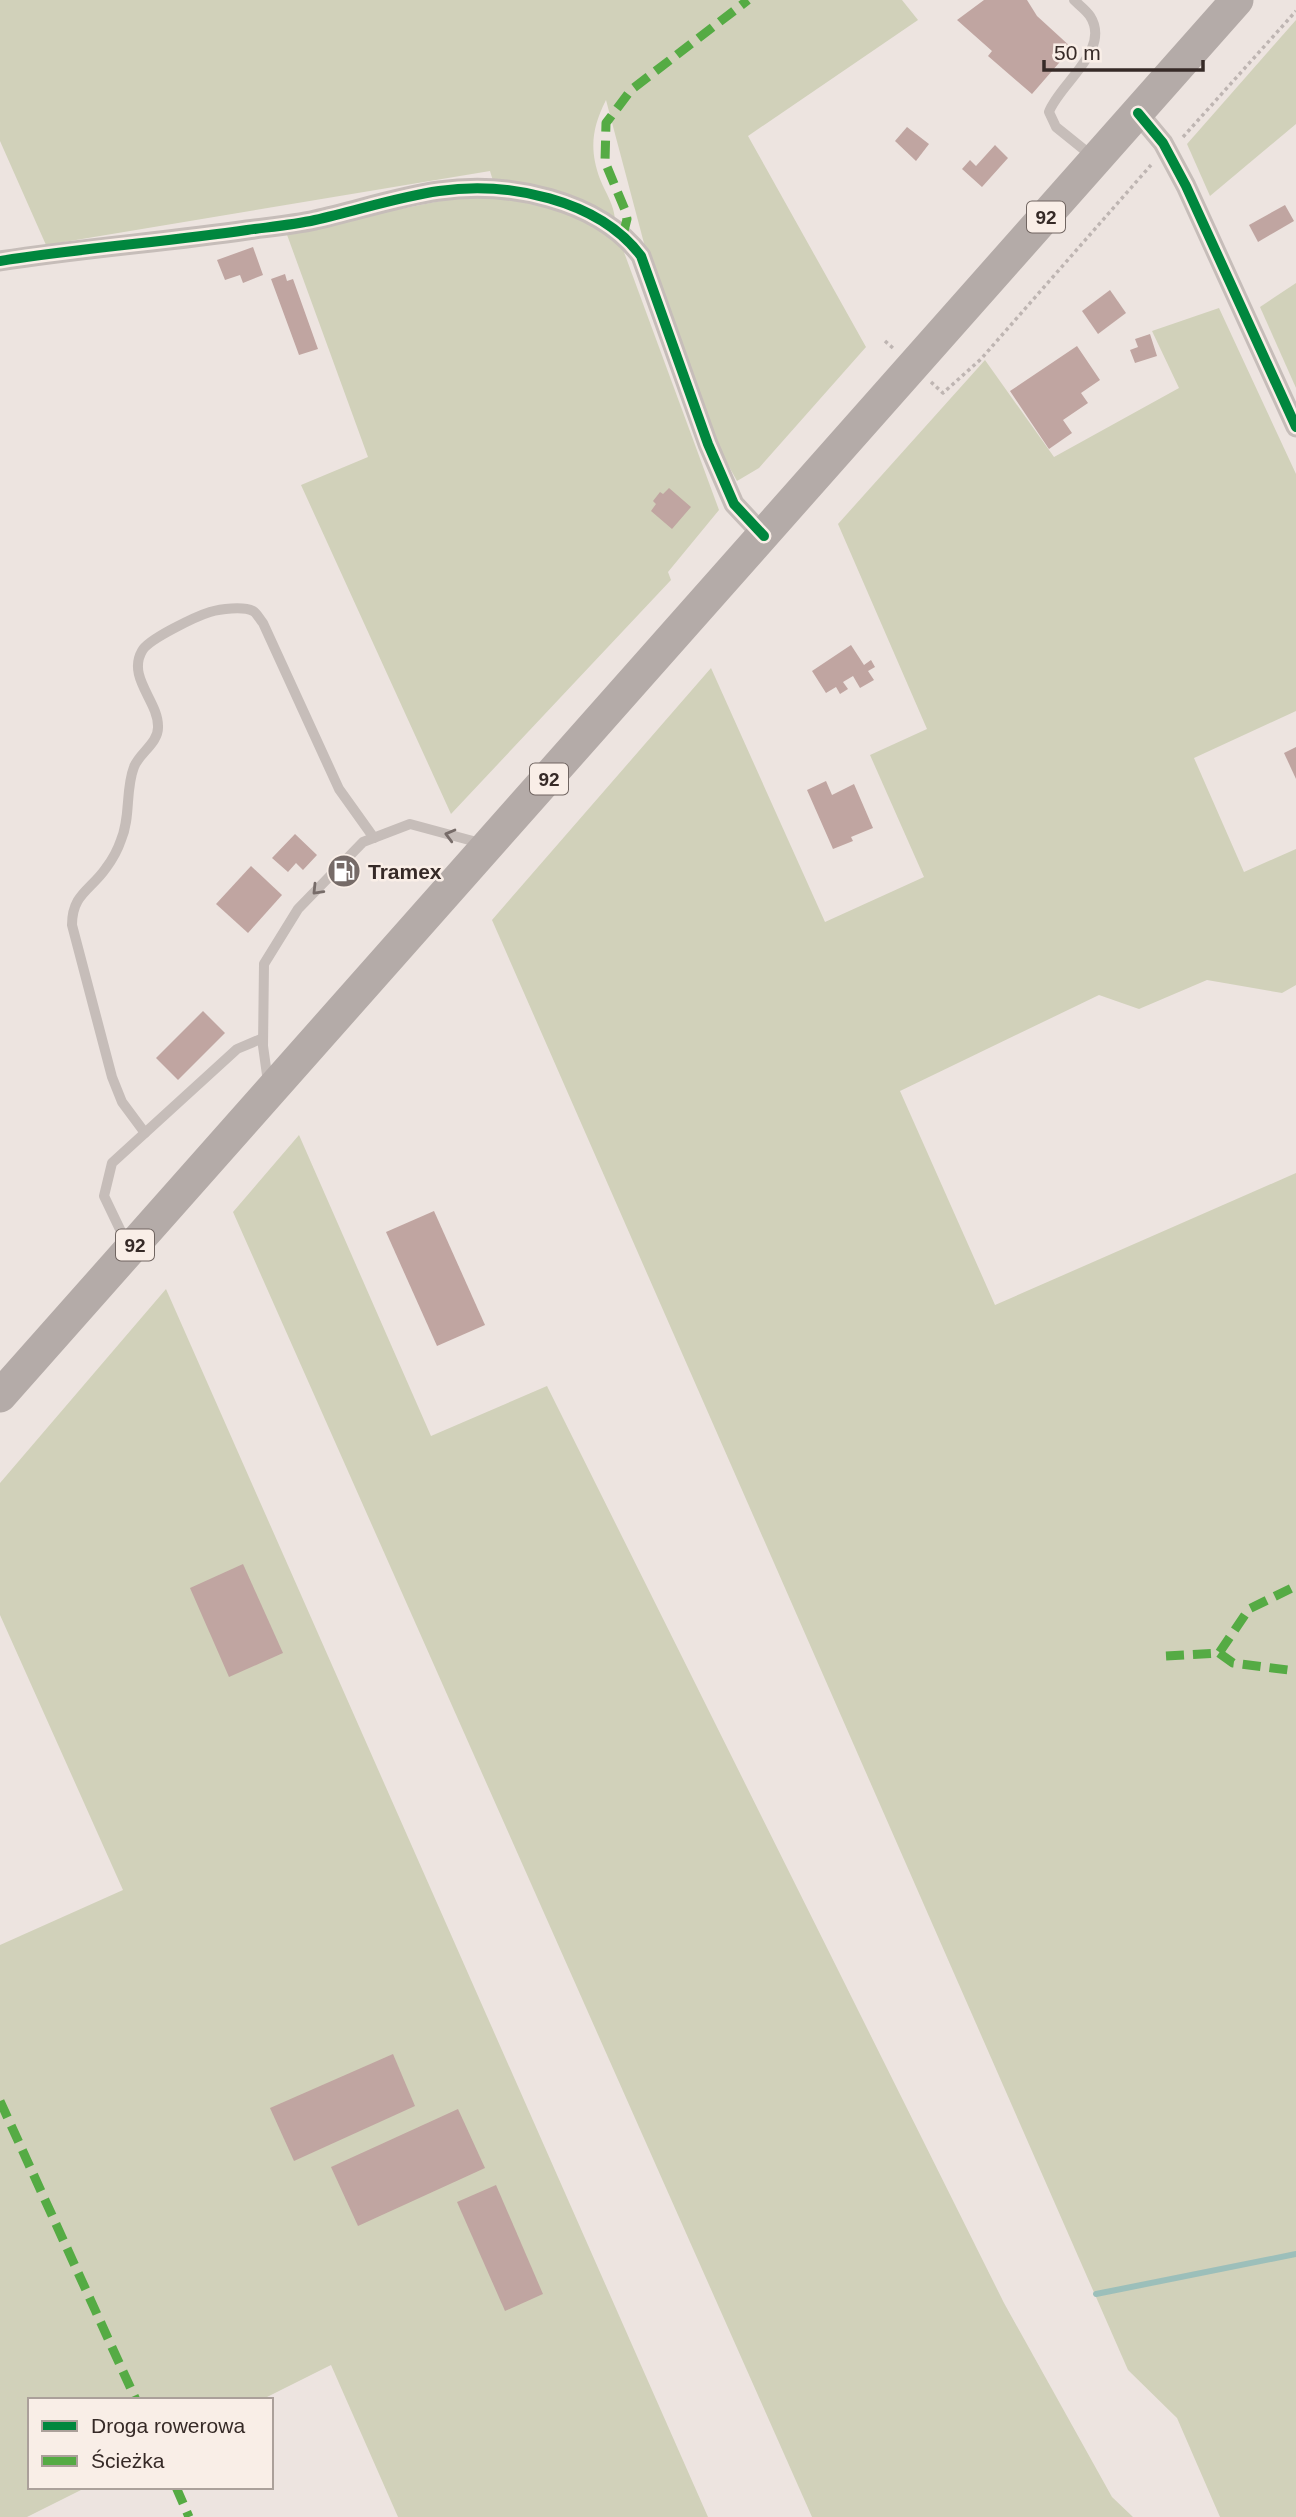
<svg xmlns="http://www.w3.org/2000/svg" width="1296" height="2517" font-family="Arial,sans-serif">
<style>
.green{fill:#d1d1ba}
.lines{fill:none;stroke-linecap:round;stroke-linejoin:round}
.stream{stroke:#9cbfba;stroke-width:6}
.building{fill:#c0a5a1}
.path{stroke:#beb5b2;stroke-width:3.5;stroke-dasharray:3.5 3.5;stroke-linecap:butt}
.service{stroke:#c6bdb9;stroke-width:10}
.minor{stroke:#c6bdb9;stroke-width:21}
.primary{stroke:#b4aba8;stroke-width:33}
.quiet{stroke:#55ab44;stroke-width:9;stroke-dasharray:18 9;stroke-linecap:butt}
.cycleway-casing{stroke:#f9eee7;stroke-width:15}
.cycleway{stroke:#00873e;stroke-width:10}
.oneway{stroke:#776c69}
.labels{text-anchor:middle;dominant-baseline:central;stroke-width:5;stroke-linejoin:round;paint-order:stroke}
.shield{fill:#f9eee7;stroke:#706561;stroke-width:2}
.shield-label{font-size:19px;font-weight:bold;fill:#362a27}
.poi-label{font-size:21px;font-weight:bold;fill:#362a27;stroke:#f9eee7;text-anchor:start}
</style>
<rect width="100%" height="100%" fill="#ede4e0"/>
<g class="green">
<path d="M 0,0 L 902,0 L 918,20 L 748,136 L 866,347 L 759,468 L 737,481 L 711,434 L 645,247 L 606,100 C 592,128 589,149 600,179 C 606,194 614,204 615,220 L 494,184 L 490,171 L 46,245 L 0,141 Z"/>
<polygon points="1296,20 1296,124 1210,196 1187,144"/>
<polygon points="470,195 536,203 590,220 621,244 719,510 668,572 671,580 451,814 301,485 368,457 286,232"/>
<polygon points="1296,283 1296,388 1260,307"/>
<polygon points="1219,308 1296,474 1296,711 1194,758 1244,872 1296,849 1296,985 1282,993 1207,980 1139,1009 1099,995 900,1091 995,1305 1296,1173 1296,2517 1220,2517 1177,2418 1128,2370 492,920 711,668 825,922 924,877 870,755 927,729 838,524 985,360 1054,457 1179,388 1152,331"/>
<polygon points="299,1135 431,1436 547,1386 1004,2303 1112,2497 1133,2517 812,2517 233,1212"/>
<polygon points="166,1289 708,2517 398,2517 331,2365 261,2400 30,2400 30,2487 87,2487 27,2517 0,2517 0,1945 123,1890 0,1615 0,1483"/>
</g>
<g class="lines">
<polyline class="stream" points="1096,2294 1296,2254"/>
</g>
<g class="building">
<polygon points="984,0 1027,0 1037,16 1072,48 1032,94 988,56 992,51 957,20"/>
<polygon points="907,127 929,144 916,161 895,141"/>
<polygon points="995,145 1008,158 982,187 962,169 970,160 976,166"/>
<polygon points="1285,205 1294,221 1258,242 1249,225"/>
<polygon points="253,247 263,275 243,283 240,275 225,280 217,260"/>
<polygon points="285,274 287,281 293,279 318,349 299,355 271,279"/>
<polygon points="1110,290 1126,313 1098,334 1082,311"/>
<polygon points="1150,334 1157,356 1135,363 1130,350 1138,347 1135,339"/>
<polygon points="1077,346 1100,380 1081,393 1088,403 1063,420 1072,433 1049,449 1010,391"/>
<polygon points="669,488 691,507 672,529 651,511 656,504 653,501 660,492 663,494"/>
<polygon points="851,645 864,665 871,660 875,667 868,671 874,680 860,688 853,676 843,682 848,689 840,694 836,687 826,693 812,671"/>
<polygon points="1296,747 1296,779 1284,753"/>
<polygon points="826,781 832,795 854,784 873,828 851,837 853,841 833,849 807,790"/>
<polygon points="295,834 317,855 303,870 296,863 288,872 272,858"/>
<polygon points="251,866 282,895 248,933 216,904"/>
<polygon points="203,1011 225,1033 178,1080 156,1058"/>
<polygon points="434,1211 485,1325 437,1346 386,1232"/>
<polygon points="243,1564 283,1653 229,1677 190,1588"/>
<polygon points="393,2054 415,2106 294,2161 270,2108"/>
<polygon points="458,2109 485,2168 358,2226 331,2167"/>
<polygon points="496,2185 543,2294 505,2311 457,2202"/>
</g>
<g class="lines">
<g class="path">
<polyline points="1183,137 1296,11"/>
<polyline points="885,341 894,349"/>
<polyline points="931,382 943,393 981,359 1151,165"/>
</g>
<g class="service">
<path d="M 1074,0 C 1079,5 1086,10 1090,16 C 1112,50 1059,84 1049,112 L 1056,127 L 1092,156"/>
<polyline points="268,1082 263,1046 264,964 298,909 363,842 410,824 484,844"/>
<path d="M 145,1133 L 122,1102 L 112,1077 L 72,925 C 72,894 91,890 106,868 C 112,860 118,849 121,840 C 131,817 125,790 134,767 C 139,753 159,743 158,726 C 158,701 127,677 142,651 C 148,639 197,616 210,612 C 220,609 243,606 253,611 C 257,613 260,620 263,623 L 339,789 L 374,838"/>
<polyline points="127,1244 104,1196 112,1163 237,1049 263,1038"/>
</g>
<g class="minor">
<polyline points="1138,113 1163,143 1186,186 1296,427"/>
<path d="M 0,261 C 82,248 165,242 247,230 C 269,227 293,225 315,220 C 356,211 397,197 439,191 C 507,181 598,199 641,256 L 708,444 L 734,504 L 764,536"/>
</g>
<polyline class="primary" points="0,1396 1237,0"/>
<g class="quiet">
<polyline points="623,235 627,219 625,210 605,162 606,123 631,90 748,0"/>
<polyline points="1219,1653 1233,1663 1296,1671"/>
<polyline points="1166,1656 1219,1653 1249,1609 1296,1586"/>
<polyline points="0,2101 136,2400"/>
<polyline points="176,2487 189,2517"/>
</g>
<defs>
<g id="cycleway">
<polyline points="1138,113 1163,143 1186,186 1296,427"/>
<path d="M 0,261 C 82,248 165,242 247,230 C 269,227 293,225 315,220 C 356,211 397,197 439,191 C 507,181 598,199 641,256 L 708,444 L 734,504 L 764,536"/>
</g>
</defs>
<use href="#cycleway" class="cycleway-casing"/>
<use href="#cycleway" class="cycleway"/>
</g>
<defs><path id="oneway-chevron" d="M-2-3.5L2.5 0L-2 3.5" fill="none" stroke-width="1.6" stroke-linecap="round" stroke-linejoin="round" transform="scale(1.75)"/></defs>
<g class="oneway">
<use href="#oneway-chevron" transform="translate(450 835) rotate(-165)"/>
<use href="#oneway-chevron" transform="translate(317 890) rotate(134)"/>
</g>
<defs>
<symbol id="fuel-disc" viewBox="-11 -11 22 22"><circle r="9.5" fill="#766b68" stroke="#f9eee7"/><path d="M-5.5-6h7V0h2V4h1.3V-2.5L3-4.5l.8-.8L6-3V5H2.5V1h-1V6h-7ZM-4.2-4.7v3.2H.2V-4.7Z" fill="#fff"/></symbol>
</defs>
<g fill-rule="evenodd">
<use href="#fuel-disc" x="325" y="852" width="38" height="38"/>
</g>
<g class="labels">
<g class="shield">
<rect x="1027" y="201.5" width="38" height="31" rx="5"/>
<rect x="530" y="763.5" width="38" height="31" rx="5"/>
<rect x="116" y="1229.5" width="38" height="31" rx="5"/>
</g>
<g class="shield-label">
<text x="1046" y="217">92</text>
<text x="549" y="779">92</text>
<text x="135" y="1245">92</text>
</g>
<g class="poi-label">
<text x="368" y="871">Tramex</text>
</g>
</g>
<rect x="28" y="2398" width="245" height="91" fill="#f9eee7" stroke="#aba09a" stroke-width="2"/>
<rect x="42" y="2421" width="35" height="10" fill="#00873e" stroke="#aba09a" stroke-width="2"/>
<text x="91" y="2433" font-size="21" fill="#362a27">Droga rowerowa</text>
<rect x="42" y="2456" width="35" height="10" fill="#55ab44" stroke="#aba09a" stroke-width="2"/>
<text x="91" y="2468" font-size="21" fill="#362a27">Ścieżka</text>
<path d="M1044 60v10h159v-10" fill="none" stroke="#362a27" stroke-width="3.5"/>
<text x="1054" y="60" font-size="21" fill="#362a27" stroke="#f9eee7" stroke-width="5" paint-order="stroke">50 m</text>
</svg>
